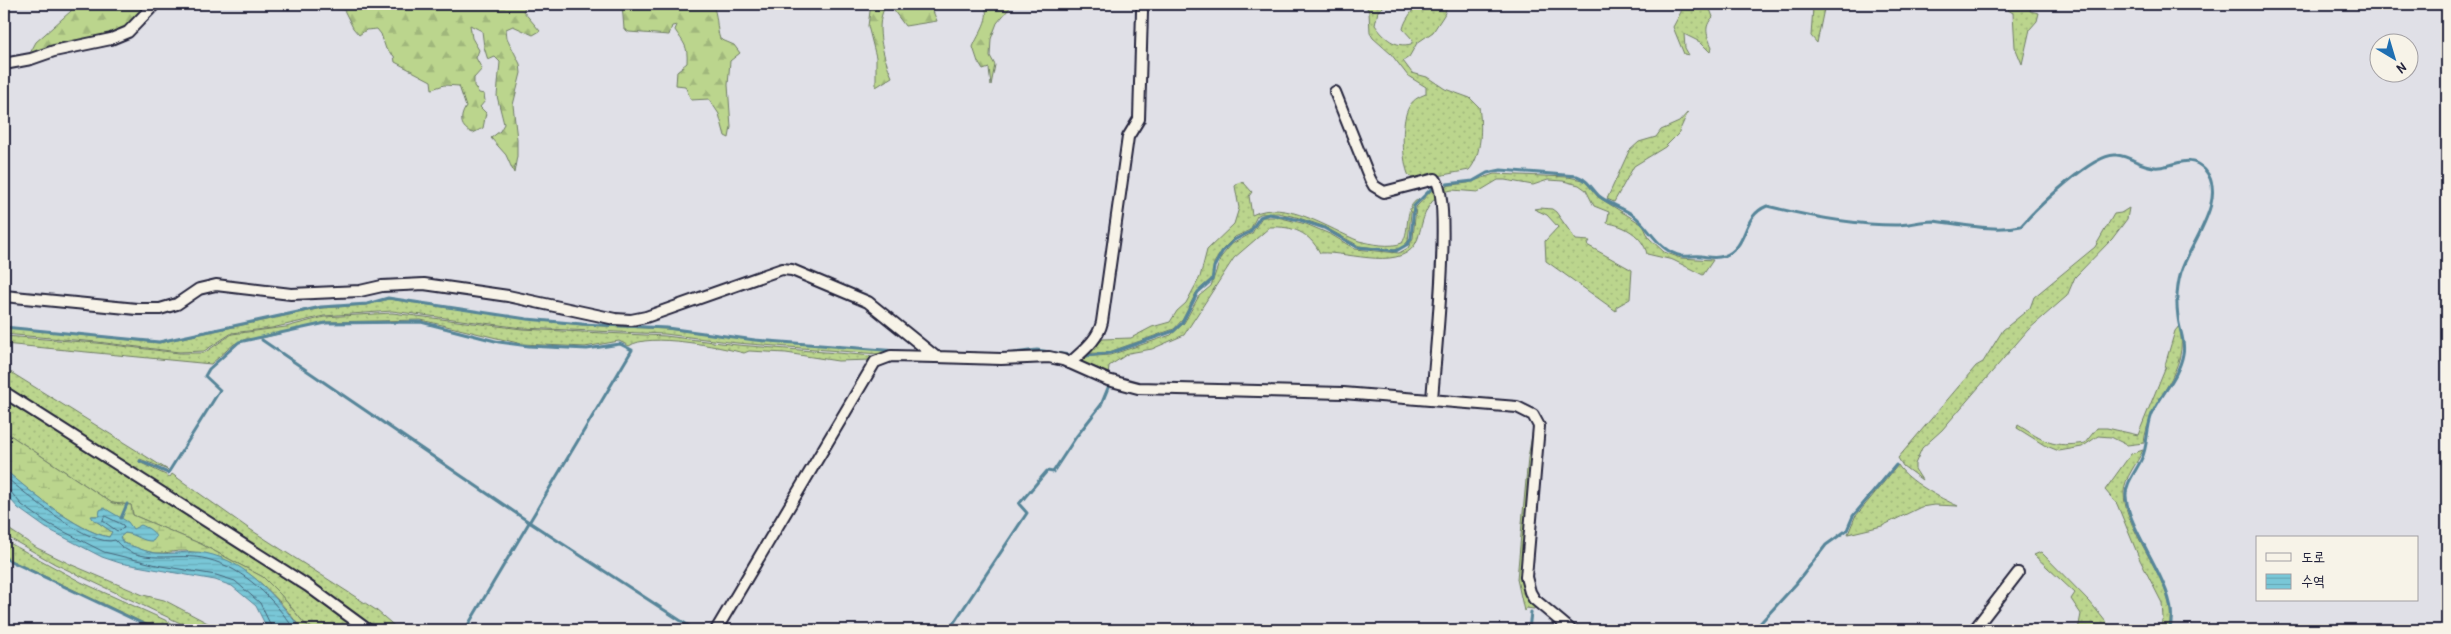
<svg xmlns="http://www.w3.org/2000/svg" width="2451" height="634" font-family="'Patrick Hand','Poor Story',sans-serif">
<style>
.grass{fill:url(#grass-dots);stroke:#6e7c64}
.forest{fill:url(#forest-firs);stroke:#6e7c64}
.wetland{fill:url(#wetland-marsh);stroke:#6e7c64}
.water{fill:url(#water-rules);stroke:#568599}
.lines{fill:none;stroke-linecap:round;stroke-linejoin:round}
.shore{stroke:#456479;stroke-width:1}
.stream{stroke:#568599;stroke-width:3}
.minor-casing{stroke:#22223b;stroke-width:14}
.minor{stroke:#f7f3e8;stroke-width:10}
</style>
<defs>
<pattern id="grass-dots" width="8" height="8" patternUnits="userSpaceOnUse" patternTransform="scale(1.25)"><rect width="8" height="8" fill="#bbd58d"/><path d="M2 2h.1M6 6h.1" fill="none" stroke="#a0b77b" stroke-width="1.8" stroke-linecap="round"/></pattern>
<pattern id="forest-firs" width="22" height="20" patternUnits="userSpaceOnUse" patternTransform="scale(1.25)"><rect width="22" height="20" fill="#bbd58d"/><path d="M5 1l3.5 6h-7zM16 11l3.5 6h-7z" fill="#a0b77b"/></pattern>
<pattern id="wetland-marsh" width="20" height="14" patternUnits="userSpaceOnUse" patternTransform="scale(1.25)"><rect width="20" height="14" fill="#bbd58d"/><path d="M1 5h8M5 5V1M11 12h8M15 12V8" fill="none" stroke="#a0b77b"/></pattern>
<pattern id="water-rules" width="6" height="5" patternUnits="userSpaceOnUse" patternTransform="scale(1.25)"><rect width="6" height="5" fill="#79c7d7"/><path d="M0 2.5h6" fill="none" stroke="#68abb9"/></pattern>
</defs>
<rect width="100%" height="100%" fill="#e0e0e7"/>
<filter id="ink" filterUnits="userSpaceOnUse"><feTurbulence type="fractalNoise" baseFrequency=".02" numOctaves="2"/><feDisplacementMap in="SourceGraphic" scale="10" xChannelSelector="R" yChannelSelector="G"/><feConvolveMatrix kernelMatrix="1 2 1 2 8 2 1 2 1" color-interpolation-filters="sRGB"/></filter>
<g filter="url(#ink)">
<g class="grass">
<path d="M 1365,4 L 1387,4 L 1378,11 L 1375,25 C 1384,38 1395,48 1411,44 L 1413,40 L 1403,29 C 1405,19 1412,13 1416,4 L 1448,4 L 1444,15 L 1433,32 L 1417,43 L 1409,57 L 1403,61 L 1412,73 L 1427,77 L 1445,89 L 1470,98 L 1479,107 C 1482,125 1482,156 1469,170 L 1417,180 L 1409,176 C 1402,162 1401,123 1408,109 C 1412,100 1418,97 1426,94 L 1426,87 L 1408,76 L 1391,54 L 1373,38 L 1370,33 L 1369,12 Z"/>
<path d="M 1680,4 L 1708,4 L 1713,17 C 1703,27 1707,36 1712,47 L 1710,52 L 1700,42 L 1684,34 L 1685,48 L 1689,55 L 1684,54 L 1673,27 L 1681,12 Z"/>
<polygon points="1809,4 1825,4 1817,43 1811,36 1813,7"/>
<polygon points="2011,4 2032,4 2030,11 2039,13 2037,21 2030,29 2022,64 2015,47 2013,13 2008,10"/>
<polygon points="1688,112 1678,134 1665,147 1634,166 1614,202 1607,199 1629,151 1639,142 1656,137 1661,130 1679,122"/>
<path d="M 1494,174 L 1568,177 L 1584,180 L 1598,197 L 1643,225 L 1649,238 L 1664,252 L 1681,258 L 1713,260 L 1703,275 L 1673,260 L 1647,254 C 1643,236 1624,225 1607,223 L 1609,212 L 1594,206 L 1586,190 L 1579,185 L 1563,181 L 1548,180 L 1533,185 L 1505,180 L 1498,180 L 1478,192 L 1452,190 L 1444,192 L 1444,186 L 1468,183 Z"/>
<path d="M 1240,182 L 1244,183 L 1252,192 L 1249,196 L 1252,215 C 1285,198 1329,229 1359,241 C 1372,244 1390,248 1402,243 C 1411,230 1403,206 1419,199 L 1411,213 L 1408,241 L 1402,248 L 1394,250 L 1359,246 L 1323,226 L 1296,217 L 1278,213 L 1260,214 L 1257,216 L 1250,230 L 1235,237 L 1223,249 L 1214,263 L 1212,278 L 1196,293 L 1183,319 L 1174,329 L 1109,352 L 1085,354 L 1103,339 L 1131,338 L 1152,327 L 1170,322 L 1177,311 L 1186,303 L 1200,277 L 1207,250 L 1234,224 L 1239,208 L 1235,186 Z"/>
<path d="M 1439,188 L 1439,195 C 1424,207 1423,221 1418,238 C 1406,274 1349,251 1320,253 C 1309,232 1293,226 1270,227 L 1234,258 L 1184,335 L 1152,349 L 1129,353 L 1109,366 L 1108,377 L 1078,364 L 1082,357 L 1110,355 L 1171,335 L 1184,323 L 1199,296 L 1211,286 L 1221,257 L 1232,244 L 1252,233 L 1262,217 L 1277,217 L 1306,224 L 1332,235 L 1355,249 L 1399,253 L 1408,248 L 1413,238 L 1416,207 L 1433,189 Z"/>
<polygon points="1540,208 1552,209 1556,212 1576,240 1590,241 1587,245 1632,270 1630,299 1616,307 1616,311 1546,261 1545,241 1558,227 1547,215 1534,209"/>
<polygon points="2129,208 2127,219 2112,239 2075,277 2067,296 2028,330 1942,430 1922,448 1915,464 1915,469 1922,480 1903,466 1898,458 1976,366 1983,362 2003,330 2030,308 2034,297 2095,247 2114,214 2121,213"/>
<polygon points="388,299 527,319 582,325 667,329 755,340 919,353 891,355 737,343 665,334 522,328 392,311 324,316 272,328 232,333 204,351 179,352 97,342 4,334 4,327 159,343 322,308 367,305"/>
<path d="M 392,313 L 522,329 L 665,336 L 737,345 L 874,356 L 872,360 L 838,361 L 786,353 L 749,351 L 744,353 C 720,347 649,332 629,346 L 619,341 L 585,347 L 522,344 L 421,320 L 326,322 L 262,338 L 246,339 L 234,344 L 211,364 L 4,344 L 4,336 L 97,343 L 179,353 L 204,353 L 232,334 L 286,327 L 324,317 Z"/>
<path d="M 2179,326 C 2192,371 2148,400 2144,443 L 2127,445 L 2111,437 L 2098,436 L 2082,447 L 2059,451 L 2044,445 L 2017,428 L 2018,425 C 2045,442 2052,448 2085,443 L 2097,428 L 2107,428 L 2138,435 L 2166,366 L 2165,365 L 2175,331 Z"/>
<polygon points="4,368 168,470 140,459 139,462 170,477 172,474 248,528 376,610 399,630 373,630 344,607 4,388"/>
<polygon points="4,395 306,589 363,630 315,630 304,623 280,594 263,577 201,544 133,515 131,505 112,503 4,431"/>
<path d="M 1534,424 L 1522,585 C 1525,594 1528,601 1536,604 L 1534,609 L 1526,608 L 1524,611 L 1517,579 L 1528,458 Z"/>
<path d="M 2143,450 C 2137,464 2124,478 2124,492 C 2123,534 2183,589 2168,630 L 2159,630 L 2163,618 L 2162,603 L 2140,560 L 2117,504 L 2105,490 L 2131,454 Z"/>
<path d="M 1898,465 C 1908,481 1940,498 1958,506 L 1934,505 L 1921,507 L 1882,526 L 1848,534 L 1855,517 Z"/>
<polygon points="4,526 37,548 72,565 143,595 164,600 221,630 195,630 55,564 4,535"/>
<polygon points="4,540 81,582 187,630 159,630 4,557"/>
<polygon points="2041,552 2090,602 2110,627 2115,630 2078,630 2081,614 2071,599 2075,593 2034,555"/>
</g>
<g class="forest">
<polygon points="71,4 153,4 124,32 28,57 36,42 71,11"/>
<path d="M 331,4 L 527,4 L 523,11 L 540,31 L 533,35 L 513,26 L 506,29 L 507,38 L 520,64 L 521,73 L 513,105 L 517,139 L 517,156 L 514,173 L 506,155 L 491,138 L 500,131 L 504,124 L 497,96 L 500,62 L 495,57 L 488,60 L 484,47 L 482,31 L 470,25 L 472,38 L 479,50 L 476,58 L 482,69 L 474,78 L 474,86 L 479,93 L 484,94 L 485,101 L 480,107 L 486,113 L 483,128 L 473,133 C 460,128 459,118 466,107 L 459,86 L 444,85 L 432,89 L 431,81 L 395,62 L 394,56 L 386,49 L 381,34 L 377,29 L 366,30 L 359,35 L 353,28 L 344,10 L 336,9 Z"/>
<path d="M 622,4 L 712,5 C 718,13 716,28 720,39 L 734,45 L 740,53 L 730,61 L 728,85 L 731,127 L 729,138 L 725,136 L 719,114 L 709,99 L 691,100 L 685,86 L 676,85 L 677,71 L 687,63 C 688,45 684,44 675,30 L 677,25 L 672,26 L 669,35 L 629,32 L 624,29 Z"/>
<path d="M 871,4 L 887,4 C 873,23 883,56 892,77 L 876,87 L 876,57 L 868,26 Z"/>
<polygon points="889,4 930,4 937,21 905,26"/>
<path d="M 983,4 L 1013,4 L 997,23 L 991,39 L 990,56 L 995,65 L 991,85 L 989,68 L 983,70 L 978,62 L 973,47 C 978,34 993,16 983,4 Z"/>
</g>
<path class="wetland" d="M 4,431 L 112,503 L 131,505 L 133,515 L 201,544 L 263,577 L 280,594 L 304,623 L 315,630 L 302,630 C 271,587 241,558 186,551 C 176,550 166,554 156,553 C 145,552 134,546 123,543 L 120,537 L 125,533 L 136,535 L 133,529 L 104,508 L 99,516 L 92,516 L 93,519 L 112,532 L 109,537 C 77,531 29,491 4,469 Z"/>
<path class="water" d="M 4,469 C 30,491 76,531 109,537 L 112,532 L 93,519 L 91,516 L 99,516 L 100,510 L 104,508 L 128,522 L 133,529 L 141,525 C 148,528 153,530 156,537 L 153,541 C 143,542 136,534 125,533 L 120,537 L 123,543 C 134,546 145,552 156,553 C 173,555 188,550 205,553 C 249,562 276,598 302,630 L 268,630 L 256,606 L 232,586 L 215,580 L 120,563 L 102,557 L 46,528 L 18,508 L 4,492 Z"/>
<g class="lines">
<g class="shore">
<path d="M 4,476 C 24,492 91,549 115,540 C 138,568 177,551 207,559 C 246,569 273,599 295,630"/>
<polyline points="4,489 9,490 22,505 49,524 104,552 161,566 216,575 235,581 260,603 273,630"/>
<polygon points="105,516 123,525 124,528 117,531 103,521"/>
</g>
<g class="stream">
<path d="M 1447,184 L 1473,181 L 1487,173 L 1501,170 L 1577,176 C 1588,180 1591,188 1599,196 C 1609,204 1623,208 1633,215 C 1651,228 1657,251 1682,256 C 1688,257 1695,255 1701,256 C 1709,257 1715,259 1724,256 C 1750,246 1740,217 1767,206 C 1804,215 1857,225 1895,225 C 1908,225 1921,221 1933,221 C 1962,224 1992,232 2021,226 C 2037,208 2093,153 2116,155 C 2123,155 2131,159 2137,162 C 2145,165 2151,168 2159,167 C 2176,166 2190,153 2205,170 C 2229,198 2189,245 2181,272 C 2177,286 2176,303 2178,317 C 2179,330 2186,341 2183,354 C 2179,377 2161,394 2152,414 C 2146,429 2148,445 2142,458 C 2137,470 2125,483 2126,496 C 2128,535 2184,593 2169,630"/>
<polyline points="4,327 159,342 321,307 367,304 388,298 527,319 582,324 667,328 755,340 910,352"/>
<polyline points="262,340 529,522 695,630"/>
<polyline points="1007,354 1037,350 1069,355"/>
<polyline points="1086,356 1110,353 1174,331 1182,323 1198,292 1212,280 1214,267 1222,252 1234,240 1250,232 1260,217 1269,214 1300,220 1324,228 1357,247 1396,251 1408,244 1411,238 1414,206 1432,188"/>
<polyline points="140,461 168,473 220,390 205,376 209,369 239,342 326,323 421,322 499,342 529,346 587,349 620,344 632,350 465,630"/>
<polyline points="121,518 127,504"/>
<polyline points="4,558 156,630"/>
<polyline points="949,630 1027,513 1019,504 1047,471 1053,472 1076,437 1101,405 1110,383"/>
<polyline points="1529,630 1531,612"/>
<polyline points="1754,630 1796,584 1826,545 1847,530 1853,516 1896,465"/>
</g>
<defs>
<g id="minor">
<polyline points="4,64 31,59 54,51 111,39 128,32 155,4"/>
<path d="M 1335,92 L 1370,179 L 1374,186 L 1384,192 L 1435,179 C 1453,197 1434,366 1432,400"/>
<polyline points="4,296 137,309 160,309 177,304 199,289 216,285 291,294 360,291 382,286 424,284 508,296 615,319 631,320 646,317 782,269 792,270 868,302 936,357 1001,359 1049,357 1063,360 1108,380 1138,388 1343,393 1517,407 1533,415 1539,426 1526,577 1530,592 1534,599 1571,630"/>
<path d="M 1070,363 C 1084,350 1098,340 1102,322 L 1128,137 L 1139,119 L 1142,11"/>
<polyline points="4,392 308,586 368,630"/>
<polyline points="716,630 875,362 891,356 936,357"/>
<polyline points="1974,630 2018,573"/>
</g>
</defs>
<use href="#minor" class="minor-casing"/>
<use href="#minor" class="minor"/>
</g>
</g>
<rect width="2451" height="634" fill="none" stroke="#f7f3e8" stroke-width="20"/>
<rect x="10" y="10" width="2431" height="614" fill="none" stroke="#22223b" stroke-width="2" filter="url(#ink)"/>
<rect x="2256" y="536" width="162" height="65" fill="#f7f3e8" stroke="#a29fa3"/>
<rect x="2266" y="553" width="25" height="8" fill="#f7f3e8" stroke="#a29fa3"/>
<text x="2301" y="562" font-size="15" fill="#22223b">도로</text>
<rect x="2266" y="574" width="25" height="15" fill="url(#water-rules)" stroke="#a29fa3"/>
<text x="2301" y="586" font-size="15" fill="#22223b">수역</text>
<g transform="translate(2394 58) rotate(142)"><circle r="24" fill="#f7f3e8" stroke="#a29fa3"/>
<path d="M0-4L9 19L0 12L-9 19Z" fill="#1f6fb2"/>
<text y="-8" font-size="14" font-weight="bold" text-anchor="middle" fill="#22223b">N</text>
</g>
</svg>
